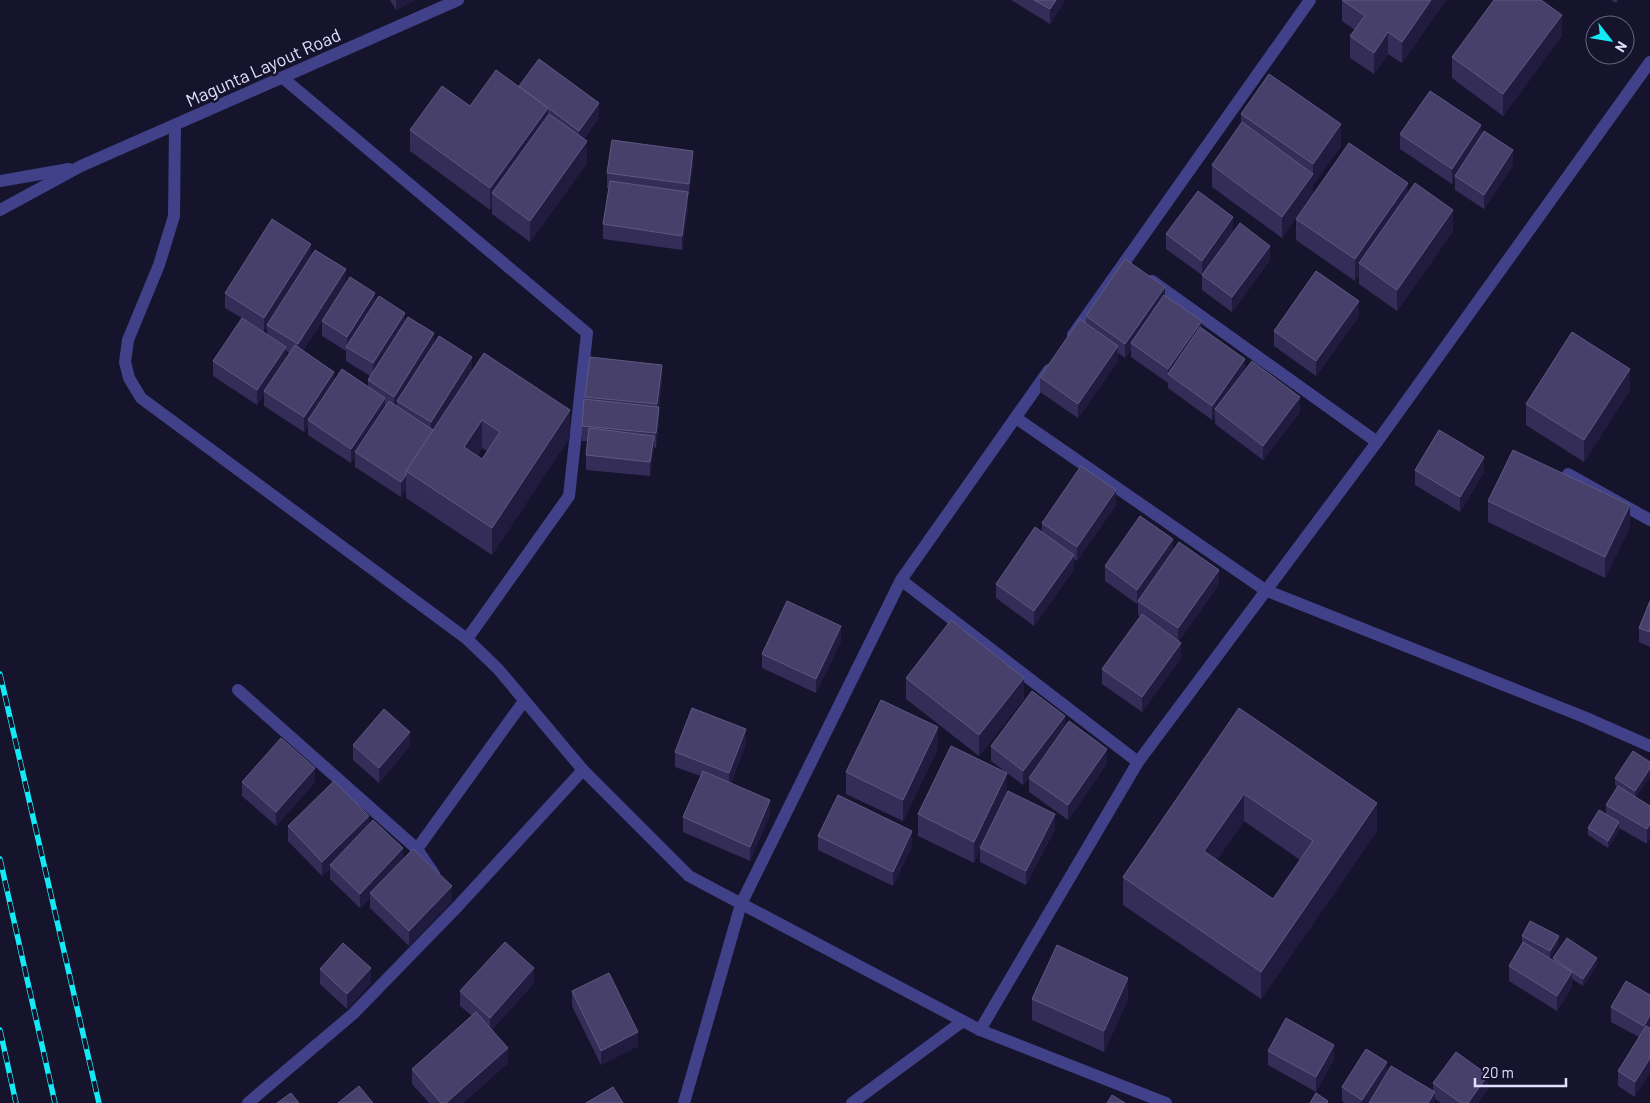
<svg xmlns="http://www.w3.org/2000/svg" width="1650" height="1103" font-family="Barlow,sans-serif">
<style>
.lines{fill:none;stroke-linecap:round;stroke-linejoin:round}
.minor{stroke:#404188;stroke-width:12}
.tertiary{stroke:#404188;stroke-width:12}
.rail-casing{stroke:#13eaf5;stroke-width:5.5}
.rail{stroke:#16132c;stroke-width:4;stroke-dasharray:11;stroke-linecap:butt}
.wall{fill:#332d58;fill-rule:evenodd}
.shaded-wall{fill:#201b3f}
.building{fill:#46406a;stroke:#5e5981;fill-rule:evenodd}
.labels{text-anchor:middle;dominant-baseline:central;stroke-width:5;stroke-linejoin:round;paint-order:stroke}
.street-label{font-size:18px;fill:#e1dffe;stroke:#16132c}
</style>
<rect width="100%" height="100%" fill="#16132c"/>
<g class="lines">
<g class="minor">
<polyline points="283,78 587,333 569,496 467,639"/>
<polyline points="175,125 174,216 159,265 128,340 125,362 129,378 141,398 467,639 498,669 583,770 689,876 980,1030 1166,1103"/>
<polyline points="1152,281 1377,442"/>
<polyline points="1073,335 1310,0"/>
<polyline points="1016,418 1265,590 1584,717 1650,746"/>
<polyline points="1568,474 1650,520"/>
<polyline points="901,580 1138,762"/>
<polyline points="238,690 417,849 434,874"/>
<polyline points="417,849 524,701"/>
<polyline points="980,1030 1138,762 1377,442 1650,62"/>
<polyline points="248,1103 353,1014 457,907 583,770"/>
<polyline points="684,1103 741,904 901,580 1049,370"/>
<polyline points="852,1103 963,1021"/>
</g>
<g class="tertiary">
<polyline points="0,181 69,169"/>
<polyline points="0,210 81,166 458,0"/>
</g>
<defs>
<g id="rail">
<polyline points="0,674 99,1103"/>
<polyline points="0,859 55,1103"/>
<polyline points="0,1030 16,1103"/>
</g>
</defs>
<use href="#rail" class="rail-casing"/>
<use href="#rail" class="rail"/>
</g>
<g class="wall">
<polygon points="390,0 415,0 396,10"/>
<polygon points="1011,0 1065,0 1050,24"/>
<polygon points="1342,0 1446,0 1402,63 1388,54 1374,74 1350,58 1350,36 1355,30 1342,21"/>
<polygon points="1611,0 1618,0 1616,3"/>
<polygon points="1562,36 1503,116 1452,78 1452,57"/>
<polygon points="519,86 599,118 584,139 587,163 530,242 492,214 492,207 490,210 410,151 410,130 519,87"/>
<polygon points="1241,114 1341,146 1313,185 1282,238 1212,187 1212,165 1241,124"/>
<polygon points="1400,134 1481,136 1513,165 1484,209 1455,190 1455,179 1452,184 1400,149"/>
<polygon points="693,165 688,198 688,207 682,250 603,239 603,224 609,188 607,188 607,173"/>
<polygon points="1408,193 1453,231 1397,311 1359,284 1359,275 1355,281 1296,240 1296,219"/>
<polygon points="1166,234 1270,260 1232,312 1202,290 1202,275 1166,249"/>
<path d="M 311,256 L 346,284 L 303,351 L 334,380 L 368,387 L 368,380 L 370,376 L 346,361 L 346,351 L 322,336 L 322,321 L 375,301 L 434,342 L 472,371 L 570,437 L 492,555 L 406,498 L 406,489 L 401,497 L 355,467 L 355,457 L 351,463 L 308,435 L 308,426 L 304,432 L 264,406 L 264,394 L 257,405 L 213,376 L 213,361 L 242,318 L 225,308 L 225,293 ZM 248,322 L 264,332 L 267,328 L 267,335 ZM 286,351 L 289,353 L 286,359 ZM 482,448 L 487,451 L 482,459 L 477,456 Z"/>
<polygon points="1165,296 1202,328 1245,370 1300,412 1263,460 1215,424 1215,417 1212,420 1168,388 1168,383 1131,357 1131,350 1125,358 1118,353 1118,361 1078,418 1040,392 1040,377 1086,323 1086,316"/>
<polygon points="1359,316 1316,376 1274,346 1274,331"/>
<polygon points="662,380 659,407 659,421 656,448 654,447 650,476 586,470 586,455 588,441 582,441 582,426 585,397"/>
<polygon points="1630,390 1584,462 1526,425 1526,404"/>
<polygon points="1415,470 1484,472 1460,512 1415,485"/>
<polygon points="1488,501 1630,527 1605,578 1488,522"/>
<polygon points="1116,505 1077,561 1074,559 1074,569 1034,626 996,598 996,584 1042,532 1042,523"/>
<polygon points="1173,551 1219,584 1179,641 1181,658 1142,712 1102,684 1102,669 1141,617 1138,615 1138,603 1137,604 1105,581 1105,566"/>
<polygon points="1650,601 1650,647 1639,642 1639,628"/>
<polygon points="841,641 816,693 762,668 762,654"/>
<polygon points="906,678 1024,699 979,756 906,699"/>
<path d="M 1239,708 L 1377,831 L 1261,999 L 1123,905 L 1123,877 ZM 1244,821 L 1300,860 L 1273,899 L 1217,860 Z"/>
<polygon points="1065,727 1107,763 1068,820 1029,792 1029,778 1023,785 1007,773 1007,793 1055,829 1026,885 980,862 980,850 974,863 918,836 918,814 1006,772 991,761 991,746"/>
<polygon points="746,744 731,783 770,815 750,861 683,832 683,817 701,776 675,767 675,752"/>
<polygon points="353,745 410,746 379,783 353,760"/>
<polygon points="938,748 903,821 846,794 846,772"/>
<polygon points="1650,762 1650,776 1636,797 1650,806 1647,844 1619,828 1619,830 1608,848 1588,835 1588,828 1606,814 1606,805 1617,787 1615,785 1615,778"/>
<polygon points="242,782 315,782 276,826 242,796"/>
<polygon points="369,824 403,859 452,901 409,946 370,908 370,898 360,908 330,879 330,869 322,876 288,841 288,826"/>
<polygon points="818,836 912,846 893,886 818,850"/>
<polygon points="1522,936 1559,943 1550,958 1553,960 1553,958 1597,965 1583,986 1572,979 1572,987 1557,1011 1509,981 1509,966 1522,944"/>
<polygon points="320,969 371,983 347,1009 320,984"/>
<polygon points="534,983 492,1030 508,1063 463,1103 429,1103 412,1084 412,1069 472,1016 460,1006 460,991"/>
<polygon points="572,991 638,1046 601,1065 572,1006"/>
<polygon points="1650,995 1635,1097 1618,1086 1618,1071 1639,1037 1611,1022 1611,1007"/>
<polygon points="1032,999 1128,999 1104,1052 1032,1020"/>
<polygon points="1268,1051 1334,1059 1316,1092 1268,1065"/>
<polygon points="1387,1074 1433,1091 1433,1083 1488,1089 1478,1103 1441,1103 1435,1099 1435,1103 1373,1097 1369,1103 1344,1103 1342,1101 1342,1087"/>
</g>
<g class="shaded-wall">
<polygon points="396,0 415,0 396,10"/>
<polygon points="1056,0 1065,0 1050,24 1050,9"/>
<polygon points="1431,0 1446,0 1402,63 1402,42"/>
<polygon points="1562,15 1562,36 1503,116 1503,94"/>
<polygon points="1388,32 1388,54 1374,74 1374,53"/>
<polygon points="599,103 599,118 579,145 579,131"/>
<polygon points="548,108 548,130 492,193 492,207 490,210 490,188"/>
<polygon points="1341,124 1341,146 1313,185 1313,195 1282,238 1282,217 1313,174 1313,164"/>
<polygon points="1481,125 1481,140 1455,176 1455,179 1452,184 1452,169"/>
<polygon points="587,141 587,163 530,242 530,221"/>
<polygon points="1513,150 1513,165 1484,209 1484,195"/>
<polygon points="693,151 693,165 689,198 689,184"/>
<polygon points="1408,183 1408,204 1359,263 1359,275 1355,281 1355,259"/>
<polygon points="688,192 688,207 682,250 682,236"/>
<polygon points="1453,210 1453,231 1397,311 1397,290"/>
<polygon points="1233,217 1233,232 1202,275 1202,261"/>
<polygon points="311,244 311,258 267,325 267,328 264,332 264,318"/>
<polygon points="1270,246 1270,260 1232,312 1232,297"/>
<polygon points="346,269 346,284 298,359 298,344"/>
<polygon points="1165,287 1165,302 1131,343 1131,350 1125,358 1125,344"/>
<polygon points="375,293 375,307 347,347 347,337"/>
<polygon points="1359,301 1359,316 1316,376 1316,361"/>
<polygon points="405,313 405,327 373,378 373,363"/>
<polygon points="1202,321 1202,336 1168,374 1168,369"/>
<polygon points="434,333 434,348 397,401 397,406 394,412 394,397"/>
<polygon points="1118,346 1118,361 1078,418 1078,404"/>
<polygon points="286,347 286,362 264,391 264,394 257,405 257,390"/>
<polygon points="472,357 472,371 431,436 431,422"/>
<polygon points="1245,359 1245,374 1215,409 1215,417 1212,420 1212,406"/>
<polygon points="662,365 662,380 657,419 657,404"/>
<polygon points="1630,369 1630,390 1584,462 1584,440"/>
<polygon points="334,372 334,386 308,420 308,426 304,432 304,417"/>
<polygon points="1300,397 1300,412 1263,460 1263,446"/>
<polygon points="385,398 385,413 355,452 355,457 351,463 351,449"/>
<polygon points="659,407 659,421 656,448 656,433"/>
<polygon points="570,410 570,437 492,555 492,528"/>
<polygon points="482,420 482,448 464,475 464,447"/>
<polygon points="654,436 654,450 650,476 650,462"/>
<polygon points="1484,457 1484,472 1460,512 1460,497"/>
<polygon points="406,475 406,489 401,497 401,482"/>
<polygon points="1116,490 1116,505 1077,561 1077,547"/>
<polygon points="1630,505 1630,527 1605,578 1605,557"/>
<polygon points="1173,539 1173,554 1138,601 1137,604 1137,590"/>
<polygon points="1074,555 1074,569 1034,626 1034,611"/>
<polygon points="1219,570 1219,584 1178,643 1178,628"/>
<polygon points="841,626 841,641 816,693 816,679"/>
<polygon points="1181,643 1181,658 1142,712 1142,697"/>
<polygon points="1024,678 1024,699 979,756 979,735"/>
<polygon points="1065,716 1065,731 1023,785 1023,771"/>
<polygon points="938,727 938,748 903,821 903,800"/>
<polygon points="746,729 746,744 729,787 729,773"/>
<polygon points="410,732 410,746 379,783 379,768"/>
<polygon points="1107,749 1107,763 1068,820 1068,805"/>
<polygon points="315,768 315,782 276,826 276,812"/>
<polygon points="1650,768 1650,776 1635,798 1635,791"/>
<polygon points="1007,773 1007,794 980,848 980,850 974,863 974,842"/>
<polygon points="1244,794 1244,821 1204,879 1204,851"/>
<polygon points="770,800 770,815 750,861 750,847"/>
<polygon points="1377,803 1377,831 1261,999 1261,972"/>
<polygon points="1055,814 1055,829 1026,885 1026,871"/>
<polygon points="369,816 369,831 330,865 330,869 322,876 322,862"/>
<polygon points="1619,822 1619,830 1608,848 1608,841"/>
<polygon points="1650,824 1650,839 1647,844 1647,829"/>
<polygon points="912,831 912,846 893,886 893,872"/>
<polygon points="403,848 403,863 370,893 370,898 360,908 360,894"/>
<polygon points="452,886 452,901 409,946 409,931"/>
<polygon points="1559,936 1559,943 1550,958 1550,951"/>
<polygon points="1597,958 1597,965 1583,986 1583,979"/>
<polygon points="371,968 371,983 347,1009 347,994"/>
<polygon points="534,968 534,983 490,1033 490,1018"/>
<polygon points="1572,972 1572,987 1557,1011 1557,996"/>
<polygon points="1128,978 1128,999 1104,1052 1104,1031"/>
<polygon points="1650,1015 1650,1030 1644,1040 1644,1026"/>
<polygon points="638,1032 638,1046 601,1065 601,1051"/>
<polygon points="1334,1045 1334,1059 1316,1092 1316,1077"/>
<polygon points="508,1048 508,1063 463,1103 446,1103"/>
<polygon points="1650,1058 1650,1073 1635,1097 1635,1082"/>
<polygon points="1387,1062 1387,1077 1369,1103 1362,1103 1362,1100"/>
<polygon points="1488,1075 1488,1089 1478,1103 1468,1103"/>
<polygon points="1435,1092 1435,1103 1428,1103"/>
</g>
<g class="building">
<polygon points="1034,0 1056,0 1050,9"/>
<polygon points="1342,0 1431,0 1402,42 1388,32 1374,53 1350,36 1365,16"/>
<polygon points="1494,0 1541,0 1562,15 1503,94 1452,57"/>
<polygon points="539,59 599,103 579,131 519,86"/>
<polygon points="496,70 548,108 490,188 410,130 442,86 470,106"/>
<polygon points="1269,74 1341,124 1313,164 1241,114"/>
<polygon points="1430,91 1481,125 1452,169 1400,134"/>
<polygon points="549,114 587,141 530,221 492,193"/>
<polygon points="1242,122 1313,174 1282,217 1212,165"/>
<polygon points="1484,131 1513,150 1484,195 1455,176"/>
<polygon points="612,140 693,151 689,184 607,173"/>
<polygon points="1349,143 1408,183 1355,259 1296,219"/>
<polygon points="610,181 688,192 682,236 603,224"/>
<polygon points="1415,183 1453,210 1397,290 1359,263"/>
<polygon points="1198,191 1233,217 1202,261 1166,234"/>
<polygon points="272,219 311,244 264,318 225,293"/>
<polygon points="1240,223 1270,246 1232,297 1202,275"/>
<polygon points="315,250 346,269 298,344 267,325"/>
<polygon points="1125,259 1165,287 1125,344 1086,316"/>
<polygon points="1316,271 1359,301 1316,361 1274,331"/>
<polygon points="350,277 375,293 347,337 322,321"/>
<polygon points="1164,295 1202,321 1168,369 1131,343"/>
<polygon points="379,296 405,313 373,363 346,347"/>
<polygon points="408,317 434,333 394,397 368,380"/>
<polygon points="242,318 286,347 257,390 213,361"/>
<polygon points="1080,319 1118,346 1078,404 1040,377"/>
<polygon points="1200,327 1245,359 1212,406 1168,374"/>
<polygon points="1572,332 1630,369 1584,440 1526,404"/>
<polygon points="439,336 472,357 431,422 397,401"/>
<polygon points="295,345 334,372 304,417 264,391"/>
<path d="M 484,353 L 570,410 L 492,528 L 406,471 ZM 482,420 L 500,432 L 482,459 L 464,447 Z"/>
<polygon points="590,357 662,365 657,404 585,397"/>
<polygon points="1252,361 1300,397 1263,446 1215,409"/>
<polygon points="342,369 385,398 351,449 308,420"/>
<polygon points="584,399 659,407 656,433 582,426"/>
<polygon points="389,401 433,430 406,471 406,475 401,482 355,452"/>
<polygon points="589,428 654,436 650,462 586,455"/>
<polygon points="1439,430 1484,457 1460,497 1415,470"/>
<polygon points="1513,450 1630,505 1605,557 1488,501"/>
<polygon points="1081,466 1116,490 1077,547 1042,523"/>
<polygon points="1140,516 1173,539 1137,590 1105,566"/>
<polygon points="1035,527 1074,555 1034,611 996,584"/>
<polygon points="1179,542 1219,570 1178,628 1138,601"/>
<polygon points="787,601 841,626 816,679 762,654"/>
<polygon points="1650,601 1650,632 1639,628"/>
<polygon points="1142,614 1181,643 1142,697 1102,669"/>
<polygon points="951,620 1024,678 979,735 906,678"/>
<polygon points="1032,691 1065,716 1023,771 991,746"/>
<polygon points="881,700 938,727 903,800 846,772"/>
<polygon points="692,708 746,729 729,773 675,752"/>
<path d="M 1239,708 L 1377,803 L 1261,972 L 1123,877 ZM 1244,794 L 1313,841 L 1273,899 L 1204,851 Z"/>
<polygon points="384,709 410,732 379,768 353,745"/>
<polygon points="1069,721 1107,749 1068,805 1029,778"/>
<polygon points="281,738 315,768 276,812 242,782"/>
<polygon points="951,746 1007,773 974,842 918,814"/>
<polygon points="1633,751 1650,762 1650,768 1635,791 1615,778"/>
<polygon points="703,771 770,800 750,847 683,817"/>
<polygon points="334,781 369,816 322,862 288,826"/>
<polygon points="1618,786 1650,806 1650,824 1647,829 1606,805"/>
<polygon points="1008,791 1055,814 1026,871 980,848"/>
<polygon points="838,795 912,831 893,872 818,836"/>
<polygon points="1599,810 1619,822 1608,841 1588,828"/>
<polygon points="373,820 403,848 360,894 330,865"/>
<polygon points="413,849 452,886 409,931 370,893"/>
<polygon points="1530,921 1559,936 1550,951 1522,936"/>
<polygon points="1567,938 1597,958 1583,979 1553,958"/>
<polygon points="505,942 534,968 490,1018 460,991"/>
<polygon points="1523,942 1572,972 1557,996 1509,966"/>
<polygon points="343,943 371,968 347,994 320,969"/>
<polygon points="1057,945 1128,978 1104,1031 1032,999"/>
<polygon points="609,973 638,1032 601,1051 572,991"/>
<polygon points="1626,981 1650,995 1650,1015 1644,1026 1611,1007"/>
<polygon points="476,1012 508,1048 446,1103 441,1103 412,1069"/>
<polygon points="1286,1018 1334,1045 1316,1077 1268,1051"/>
<polygon points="1646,1026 1650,1028 1650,1058 1635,1082 1618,1071"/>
<polygon points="1366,1049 1387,1062 1362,1100 1342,1087"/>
<polygon points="1456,1052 1488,1075 1468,1103 1461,1103 1433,1083"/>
<polygon points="1391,1066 1435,1092 1428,1103 1369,1103"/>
<polygon points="359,1086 373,1103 338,1103"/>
<polygon points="613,1087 623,1103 586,1103"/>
<polygon points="291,1093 299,1103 277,1103"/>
<polygon points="1316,1093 1328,1101 1327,1103 1310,1103"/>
<polygon points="1112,1095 1125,1103 1107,1103"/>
</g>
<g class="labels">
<g class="street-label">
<text transform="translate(263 67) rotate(-24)">Magunta Layout Road</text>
</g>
</g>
<g transform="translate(1610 40) rotate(121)"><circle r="24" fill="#16132c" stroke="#676580"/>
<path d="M0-4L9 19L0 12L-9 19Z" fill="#13eaf5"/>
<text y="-8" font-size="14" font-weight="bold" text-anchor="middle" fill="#e1dffe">N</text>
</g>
<path d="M1475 1078v8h91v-8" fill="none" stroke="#e1dffe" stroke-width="2.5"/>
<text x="1482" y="1078" font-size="15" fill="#e1dffe" stroke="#16132c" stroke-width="4" paint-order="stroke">20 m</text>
</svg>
